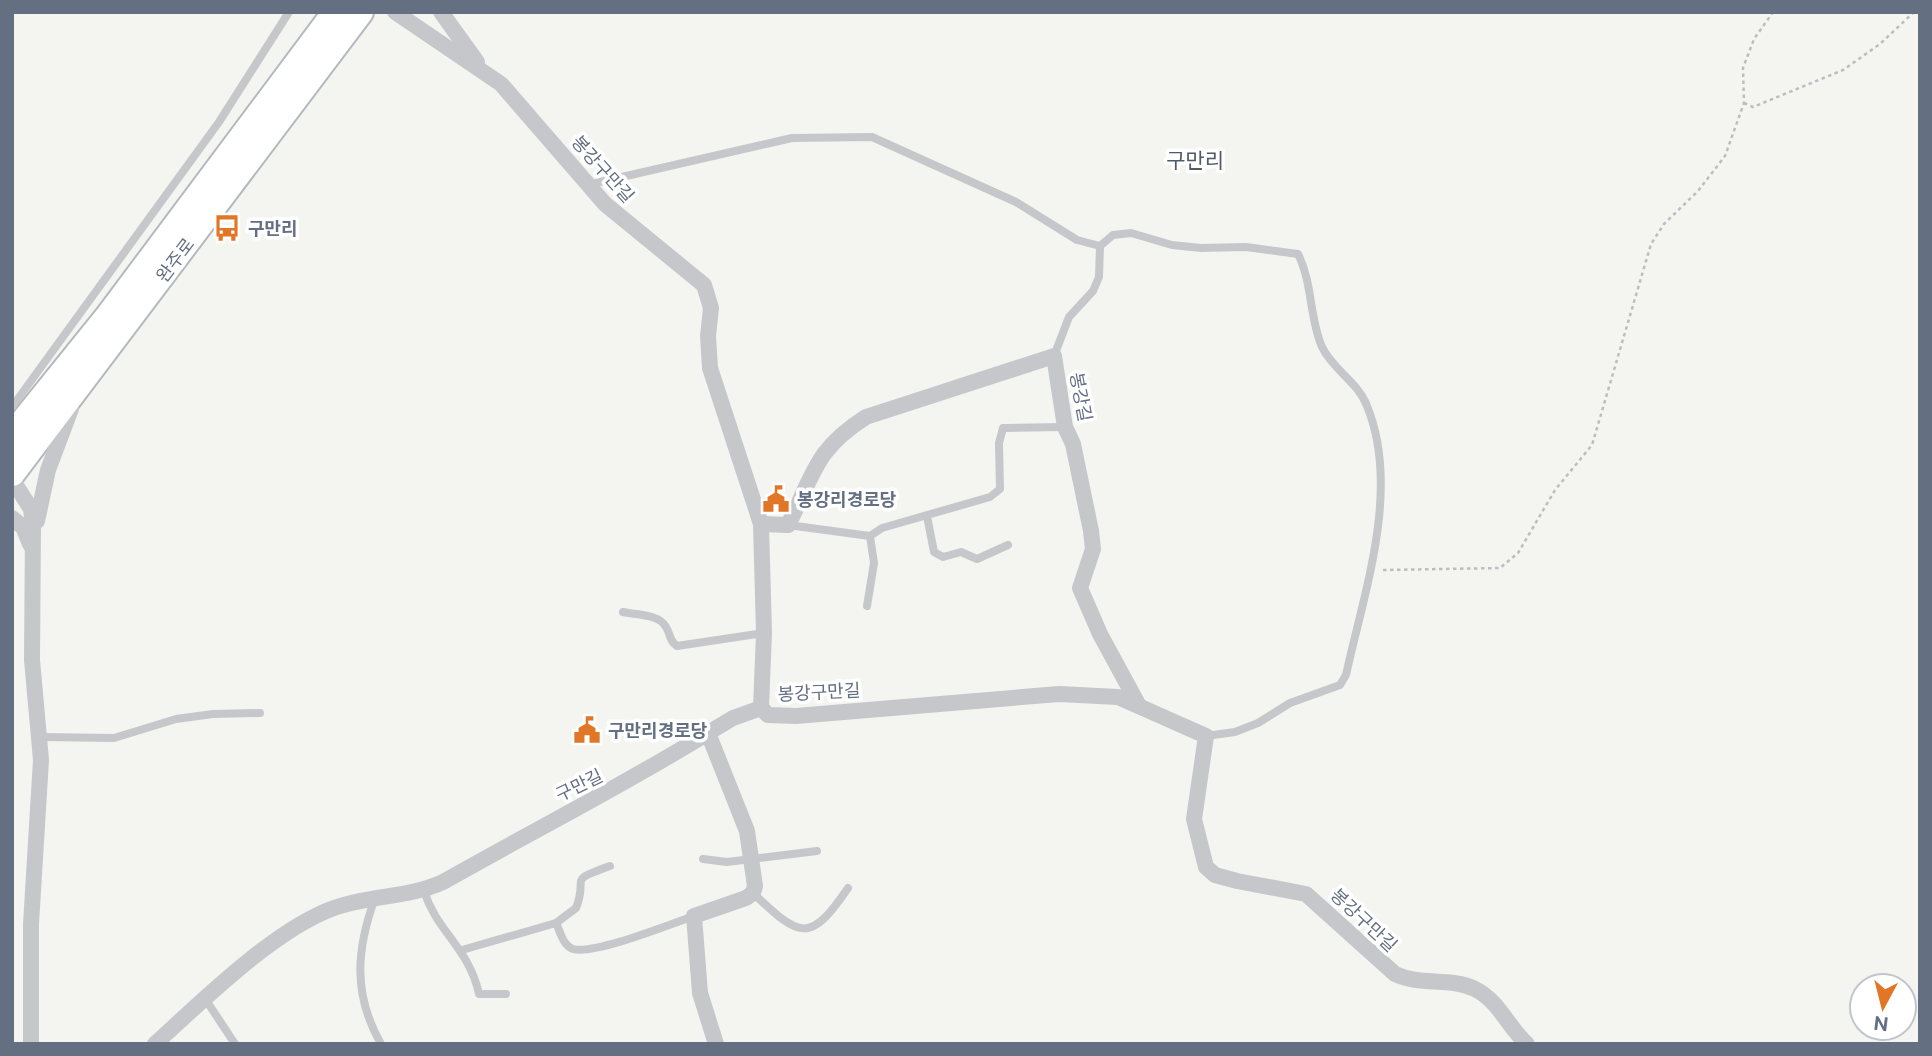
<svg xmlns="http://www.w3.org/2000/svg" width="1932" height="1056" font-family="'Public Sans','Noto Sans KR',sans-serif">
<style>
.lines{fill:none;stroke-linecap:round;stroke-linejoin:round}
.primary-casing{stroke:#b5b8bd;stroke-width:30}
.path{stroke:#bcbdc0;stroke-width:2.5;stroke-dasharray:3.5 3.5;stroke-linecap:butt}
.service{stroke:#c5c7cb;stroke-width:8}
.minor{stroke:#c5c7cb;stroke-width:16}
.primary{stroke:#fff;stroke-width:26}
.labels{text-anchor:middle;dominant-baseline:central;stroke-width:7;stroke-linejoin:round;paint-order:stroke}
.street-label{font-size:18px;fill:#646f82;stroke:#fff}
.poi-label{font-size:18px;font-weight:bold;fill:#646f82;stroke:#fff;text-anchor:start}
.quarter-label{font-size:21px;fill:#525a67;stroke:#fff}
</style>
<rect width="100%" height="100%" fill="#f4f5f1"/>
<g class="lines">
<defs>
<g id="primary">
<polyline points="12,436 108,317 336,12"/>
<polyline points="12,473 360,12"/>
</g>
</defs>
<use href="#primary" class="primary-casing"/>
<g class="path">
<polyline points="1744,103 1753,107 1843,70 1880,44 1914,12"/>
<polyline points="1383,570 1500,568 1518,553 1555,490 1592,445 1651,244 1664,224 1698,191 1725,156 1744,103 1743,68 1754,39 1773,12"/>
</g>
<g class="service">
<polyline points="587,185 792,138 872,137 1016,202 1077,240 1100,246 1099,277 1093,291 1069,317 1054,356"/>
<path d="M 1100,246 L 1113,235 L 1131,233 L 1172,245 L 1201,248 L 1246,247 L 1298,254 C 1313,284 1309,317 1322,347 C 1333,370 1358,382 1367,406 C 1401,489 1364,592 1346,675 L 1340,685 L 1290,703 L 1258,723 L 1235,732 L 1206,736"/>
<polyline points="12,407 219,122 289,12"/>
<polyline points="927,516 934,552 943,557 961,552 977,559 1008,545"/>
<polyline points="788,525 870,536 882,528 990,497 1000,489 999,443 1003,428 1065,427"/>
<polyline points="867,606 874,563 870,536"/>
<path d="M 623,612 C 636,615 659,614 666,627 C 671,635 669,641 677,646 L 764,633"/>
<polyline points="41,737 114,738 176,719 213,714 260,713"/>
<polyline points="703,859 727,862 817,851"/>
<path d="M 424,891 C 437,932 469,948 479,994 L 506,994"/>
<path d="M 753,893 C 800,938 810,944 848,888"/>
<path d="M 375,898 C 356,950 353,995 381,1044"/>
<path d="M 556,923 L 576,908 C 589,876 565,882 610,866"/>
<path d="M 462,950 L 556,923 C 560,931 563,946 573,949 C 594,955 671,924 694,916"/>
<polyline points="206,1000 235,1044"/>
</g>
<g class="minor">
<path d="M 395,12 L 501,84 L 605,204 L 704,285 L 711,308 L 708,336 L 710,368 L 761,524 L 764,633 L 761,708 L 768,715 L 796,716 L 1059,694 L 1118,697 L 1206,736 L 1194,819 L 1206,867 L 1215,875 L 1237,881 L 1306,894 L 1395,974 C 1420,986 1450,977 1475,989 C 1499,1001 1508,1027 1527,1044"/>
<polyline points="441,12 477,62"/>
<polyline points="12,479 31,509 33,525 32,660 41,760 31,924 31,1044"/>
<polyline points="12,518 23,527 30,544"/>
<polyline points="37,521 48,470 71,409"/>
<path d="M 761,524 L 788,525 C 814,475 814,450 866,417 L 1054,356 L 1065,427 L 1073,444 L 1091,531 L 1093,549 L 1080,588 L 1100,634 L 1138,704"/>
<polyline points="708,733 733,718 761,708"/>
<path d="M 155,1044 C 202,1001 275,929 334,908 C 370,895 408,898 443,882 C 531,832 622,786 708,733 L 747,831 L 755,886 L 753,893 L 746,898 L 694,916 L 700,993 L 716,1044"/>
</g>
<use href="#primary" class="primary"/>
</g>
<defs>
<symbol id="bus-bare" viewBox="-9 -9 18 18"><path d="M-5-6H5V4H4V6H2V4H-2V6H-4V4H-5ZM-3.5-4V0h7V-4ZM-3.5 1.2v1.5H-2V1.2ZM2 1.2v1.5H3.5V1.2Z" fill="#e07626" stroke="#fff" stroke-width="2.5" paint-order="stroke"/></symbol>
<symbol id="civic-bare" viewBox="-9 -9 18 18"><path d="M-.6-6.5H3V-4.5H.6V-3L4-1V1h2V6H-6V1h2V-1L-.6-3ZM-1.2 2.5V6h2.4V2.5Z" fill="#e07626" stroke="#fff" stroke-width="2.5" paint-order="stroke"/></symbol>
</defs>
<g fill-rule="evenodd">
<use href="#bus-bare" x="208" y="209" width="38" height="38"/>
<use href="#civic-bare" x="757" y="480" width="38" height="38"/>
<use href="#civic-bare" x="568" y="711" width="38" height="38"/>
</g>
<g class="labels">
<g class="street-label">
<text transform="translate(603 169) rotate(48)">봉강구만길</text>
<text transform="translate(175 260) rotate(-53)">완주로</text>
<text transform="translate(1081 397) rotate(79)">봉강길</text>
<text transform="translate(819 692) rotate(-3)">봉강구만길</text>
<text transform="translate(579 785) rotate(-26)">구만길</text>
<text transform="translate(1364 920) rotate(43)">봉강구만길</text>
</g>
<g class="poi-label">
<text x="248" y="228">구만리</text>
<text x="797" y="499">봉강리경로당</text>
<text x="608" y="730">구만리경로당</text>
</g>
<g class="quarter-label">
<text x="1195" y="160">구만리</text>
</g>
</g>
<rect width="1932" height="1056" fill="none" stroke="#646f82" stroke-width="28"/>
<g transform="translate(1883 1007) rotate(187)"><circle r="33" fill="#ffffff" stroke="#c1c5cd" stroke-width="2"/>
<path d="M0-5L12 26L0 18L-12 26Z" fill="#e07626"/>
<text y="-10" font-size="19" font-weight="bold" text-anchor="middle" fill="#646f82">N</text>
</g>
</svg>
